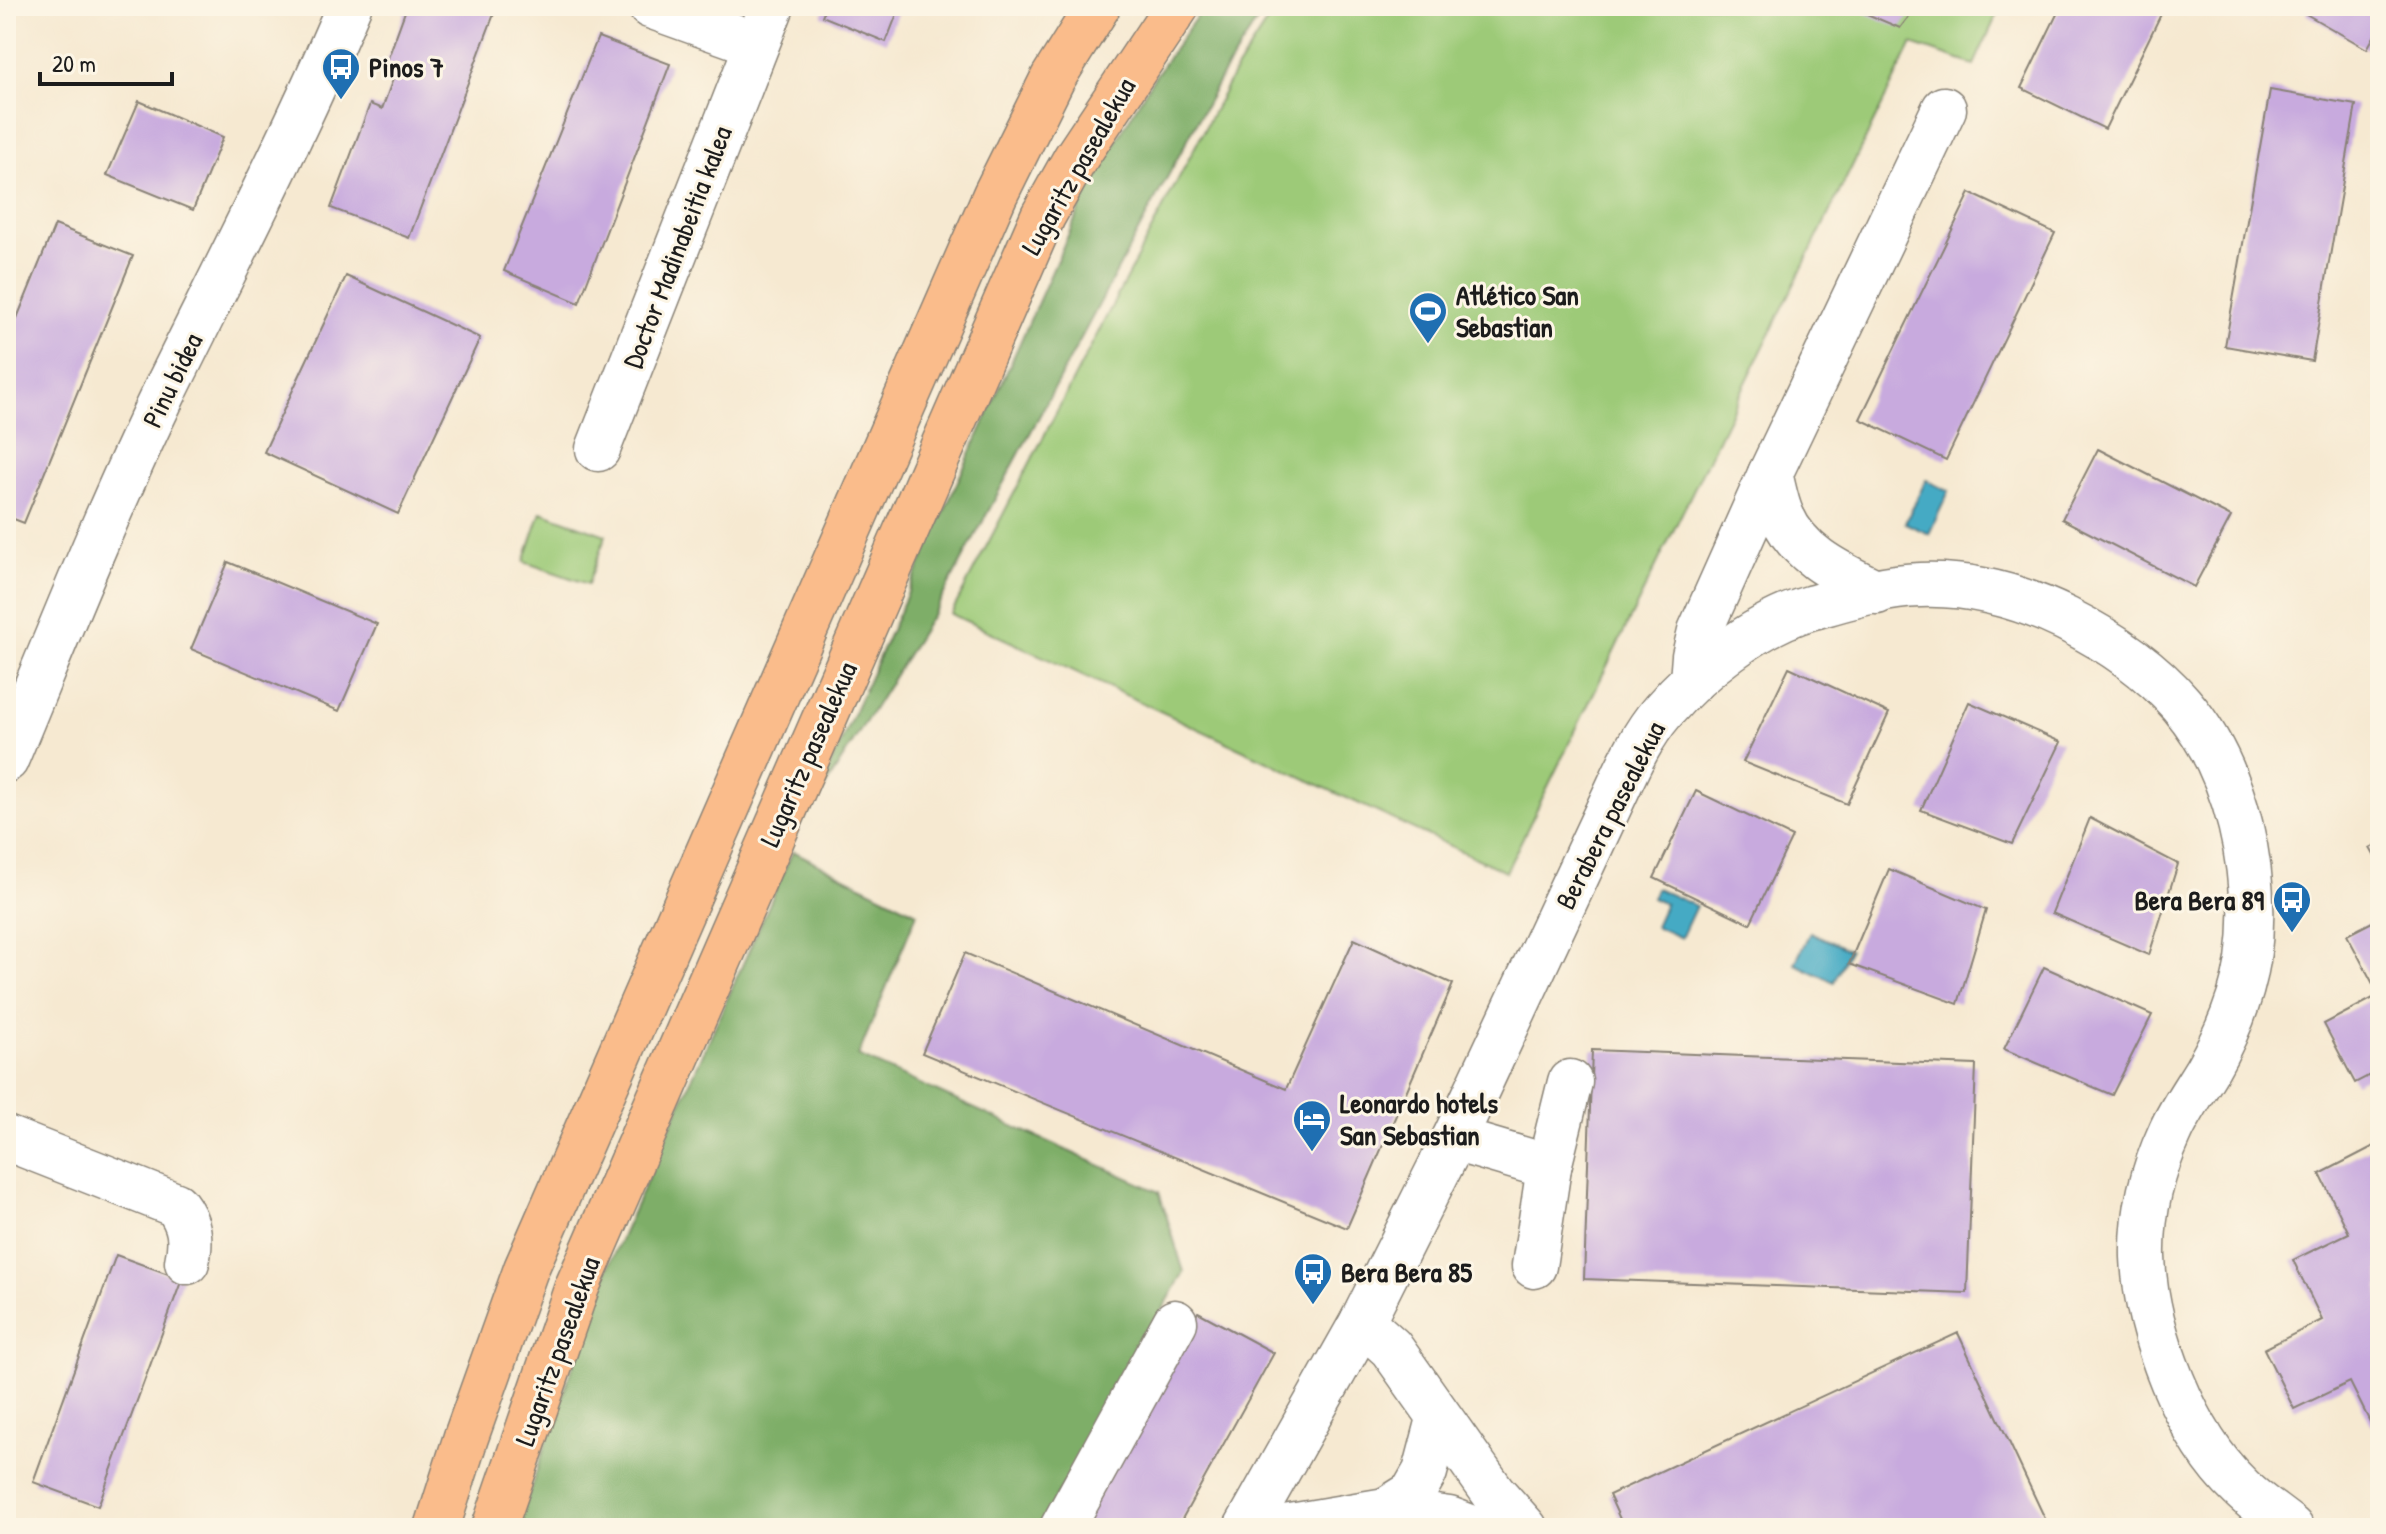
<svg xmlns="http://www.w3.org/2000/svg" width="2386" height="1534" font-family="'Patrick Hand',sans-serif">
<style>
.green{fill:#9dca78;stroke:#5c734a;stroke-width:2}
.forest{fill:#7eae68;stroke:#4d6542;stroke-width:2}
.water{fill:#45aac4;stroke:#306370;stroke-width:2}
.building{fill:#c8aade}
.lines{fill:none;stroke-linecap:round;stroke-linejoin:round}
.minor-casing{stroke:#898276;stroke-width:47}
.major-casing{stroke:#898276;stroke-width:47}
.minor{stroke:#fff;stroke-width:44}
.major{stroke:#fabc8b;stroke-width:44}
.labels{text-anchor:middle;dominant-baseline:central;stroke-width:6;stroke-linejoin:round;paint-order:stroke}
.poi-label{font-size:28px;font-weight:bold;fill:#1c1c1c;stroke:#fcf5e5;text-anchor:start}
.street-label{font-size:28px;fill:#1c1c1c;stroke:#fcf5e5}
</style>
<rect width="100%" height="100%" fill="#fcf5e5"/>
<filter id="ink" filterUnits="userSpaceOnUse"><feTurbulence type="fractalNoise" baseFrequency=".0125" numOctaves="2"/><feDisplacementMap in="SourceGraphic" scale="16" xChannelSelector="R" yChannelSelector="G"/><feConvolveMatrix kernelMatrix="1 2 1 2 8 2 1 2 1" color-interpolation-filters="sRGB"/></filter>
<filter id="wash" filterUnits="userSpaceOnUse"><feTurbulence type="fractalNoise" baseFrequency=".006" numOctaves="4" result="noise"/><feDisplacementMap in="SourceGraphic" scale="32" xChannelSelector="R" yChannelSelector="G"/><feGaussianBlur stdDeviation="1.8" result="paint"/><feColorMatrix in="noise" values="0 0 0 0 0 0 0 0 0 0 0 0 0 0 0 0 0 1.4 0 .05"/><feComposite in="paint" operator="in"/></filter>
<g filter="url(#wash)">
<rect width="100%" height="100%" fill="#f6e9d1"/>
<g class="green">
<polygon points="1277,6 2001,6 1974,65 1912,44 1506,872 951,614 1232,76"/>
<polygon points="541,512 606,535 588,584 524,562"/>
</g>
<g class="forest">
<polygon points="1204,6 1267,6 1221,77 937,607 809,813 1091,184 1149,85"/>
<polygon points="793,851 917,913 858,1056 1159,1192 1184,1272 1039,1528 517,1528 604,1276"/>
</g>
<g class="water">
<polygon points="1926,480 1949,491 1929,534 1905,523"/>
<polygon points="1656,888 1696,906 1681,938 1655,926 1665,904 1652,898"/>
<polygon points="1810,932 1849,950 1834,982 1795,964"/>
</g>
<g id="blocks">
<g class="building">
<polygon points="6,6 14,6 6,23"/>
<polygon points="407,6 497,6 409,238 331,208 370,104 382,109 394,76 383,72"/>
<polygon points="826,6 900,6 886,42 822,16"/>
<polygon points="1848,6 1917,6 1900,28"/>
<polygon points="2061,6 2165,6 2105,129 2021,88"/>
<polygon points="2311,6 2380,6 2380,26 2367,49 2306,14"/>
<polygon points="598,37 670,64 579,303 504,271"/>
<polygon points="2270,90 2356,105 2312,361 2225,346"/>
<polygon points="139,101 223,137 193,210 107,175"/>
<polygon points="1970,193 2055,233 1946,460 1860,419"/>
<polygon points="55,225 133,256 24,523 6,516 6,345"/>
<polygon points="346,276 480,338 398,514 264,452"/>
<polygon points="2098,449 2231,517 2194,587 2062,519"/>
<polygon points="228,562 377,624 339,711 191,649"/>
<polygon points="1789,667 1889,713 1847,804 1743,762"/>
<polygon points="1969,702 2061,742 2012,844 1921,810"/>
<polygon points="1696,791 1792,837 1750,924 1654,878"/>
<polygon points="2090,818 2178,864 2149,955 2052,913"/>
<polygon points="2380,843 2380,866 2370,848"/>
<polygon points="1889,869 1986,910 1958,1004 1849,964"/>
<polygon points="2380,918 2380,1070 2355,1083 2324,1024 2379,995 2347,935"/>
<polygon points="1354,939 1453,984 1347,1228 922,1053 965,953 1286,1089"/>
<polygon points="2044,967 2152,1015 2112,1095 2004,1049"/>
<polygon points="1592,1050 1976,1065 1967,1293 1584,1279"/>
<polygon points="2378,1144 2380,1435 2377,1436 2350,1382 2294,1409 2264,1349 2322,1320 2293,1260 2349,1233 2320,1174"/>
<polygon points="116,1255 182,1279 98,1506 33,1482"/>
<polygon points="1198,1312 1274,1353 1177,1528 1078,1528"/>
<polygon points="1958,1333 2048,1525 2041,1528 1624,1528 1609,1495"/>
</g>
</g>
</g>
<g filter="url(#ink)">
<use href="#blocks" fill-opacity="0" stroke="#898276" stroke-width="2"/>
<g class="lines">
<defs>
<g id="minor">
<polyline points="650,6 756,44"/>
<polyline points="598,449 772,6"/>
<path d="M 1770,474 C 1774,488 1776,503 1782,516 C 1799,556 1841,574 1877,592"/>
<polyline points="1692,681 1694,656 1700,631 1770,474 1944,109"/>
<path d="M 6,760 C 57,637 106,513 164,393 C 227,265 293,138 349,6"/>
<path d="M 6,1138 L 176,1205 C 190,1223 192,1240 187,1262"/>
<polyline points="1454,1139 1549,1167"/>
<polyline points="1534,1266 1549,1167 1570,1082"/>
<polyline points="1362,1322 1391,1348 1493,1492 1525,1528"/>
<polyline points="1386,1510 1413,1493 1425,1472 1439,1419"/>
<polyline points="1062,1528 1175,1322"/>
<path d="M 1246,1528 L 1362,1322 L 1454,1139 L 1618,788 C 1630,762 1643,734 1662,712 C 1698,670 1757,623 1810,608 C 1846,598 1883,586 1920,585 C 1971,583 2021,597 2066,619 C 2108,640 2150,668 2181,704 C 2238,770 2260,875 2248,960 C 2242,998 2225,1038 2206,1071 C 2194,1091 2179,1112 2170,1133 C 2152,1172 2142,1214 2143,1257 C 2146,1333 2186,1436 2241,1488 C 2256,1503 2275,1515 2291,1528"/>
<polyline points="1279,1528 1386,1510 1449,1519 1473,1528"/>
</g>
<g id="major">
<polyline points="437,1528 466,1437 526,1269 995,195 1053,78 1098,6"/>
<polyline points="494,1528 577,1287 1043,216 1075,159 1177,6"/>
</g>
</defs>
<use href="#minor" class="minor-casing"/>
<use href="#major" class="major-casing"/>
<use href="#minor" class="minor"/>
<use href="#major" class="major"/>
</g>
</g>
<defs>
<symbol id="bus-pin" viewBox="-11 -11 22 30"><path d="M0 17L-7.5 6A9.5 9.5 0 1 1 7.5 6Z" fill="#1f6fb2" stroke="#fcf5e5"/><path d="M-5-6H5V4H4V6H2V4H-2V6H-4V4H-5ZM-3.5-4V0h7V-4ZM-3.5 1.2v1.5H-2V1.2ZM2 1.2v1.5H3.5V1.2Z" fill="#fff"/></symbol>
<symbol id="stadium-pin" viewBox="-11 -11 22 30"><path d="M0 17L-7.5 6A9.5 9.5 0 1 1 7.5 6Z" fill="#1f6fb2" stroke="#fcf5e5"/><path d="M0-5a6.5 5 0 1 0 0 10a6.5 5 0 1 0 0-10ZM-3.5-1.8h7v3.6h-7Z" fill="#fff"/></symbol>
<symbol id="hotel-pin" viewBox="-11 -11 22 30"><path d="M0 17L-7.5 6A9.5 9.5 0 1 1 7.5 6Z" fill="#1f6fb2" stroke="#fcf5e5"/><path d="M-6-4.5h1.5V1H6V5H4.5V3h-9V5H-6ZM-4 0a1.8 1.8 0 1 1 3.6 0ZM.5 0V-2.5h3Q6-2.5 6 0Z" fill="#fff"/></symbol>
</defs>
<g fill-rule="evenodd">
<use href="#bus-pin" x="319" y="45" width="44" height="60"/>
<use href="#stadium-pin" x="1406" y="289" width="44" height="60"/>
<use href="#bus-pin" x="2270" y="878" width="44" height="60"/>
<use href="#hotel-pin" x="1290" y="1097" width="44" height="60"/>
<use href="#bus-pin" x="1291" y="1250" width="44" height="60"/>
</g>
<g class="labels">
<g class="poi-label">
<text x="369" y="67">Pinos 7</text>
<text x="1456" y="295">Atlético San<tspan x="1456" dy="32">Sebastian</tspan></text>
<text x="2264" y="900" text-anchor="end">Bera Bera 89</text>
<text x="1340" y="1103">Leonardo hotels<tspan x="1340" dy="32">San Sebastian</tspan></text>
<text x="1341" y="1272">Bera Bera 85</text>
</g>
<g class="street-label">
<text transform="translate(1078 166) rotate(-60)">Lugaritz pasealekua</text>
<text transform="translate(677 247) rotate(-69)">Doctor Madinabeitia kalea</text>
<text transform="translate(172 380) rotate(-64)">Pinu bidea</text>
<text transform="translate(808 754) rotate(-66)">Lugaritz pasealekua</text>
<text transform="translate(1610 815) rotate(-63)">Berabera pasealekua</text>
<text transform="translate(557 1351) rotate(-70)">Lugaritz pasealekua</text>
</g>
</g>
<rect width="2386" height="1534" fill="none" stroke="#fcf5e5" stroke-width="32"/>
<path d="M40 72v12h132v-12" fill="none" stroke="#1c1c1c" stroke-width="4"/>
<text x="52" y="72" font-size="24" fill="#1c1c1c" stroke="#fcf5e5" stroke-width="6" paint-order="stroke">20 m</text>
</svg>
